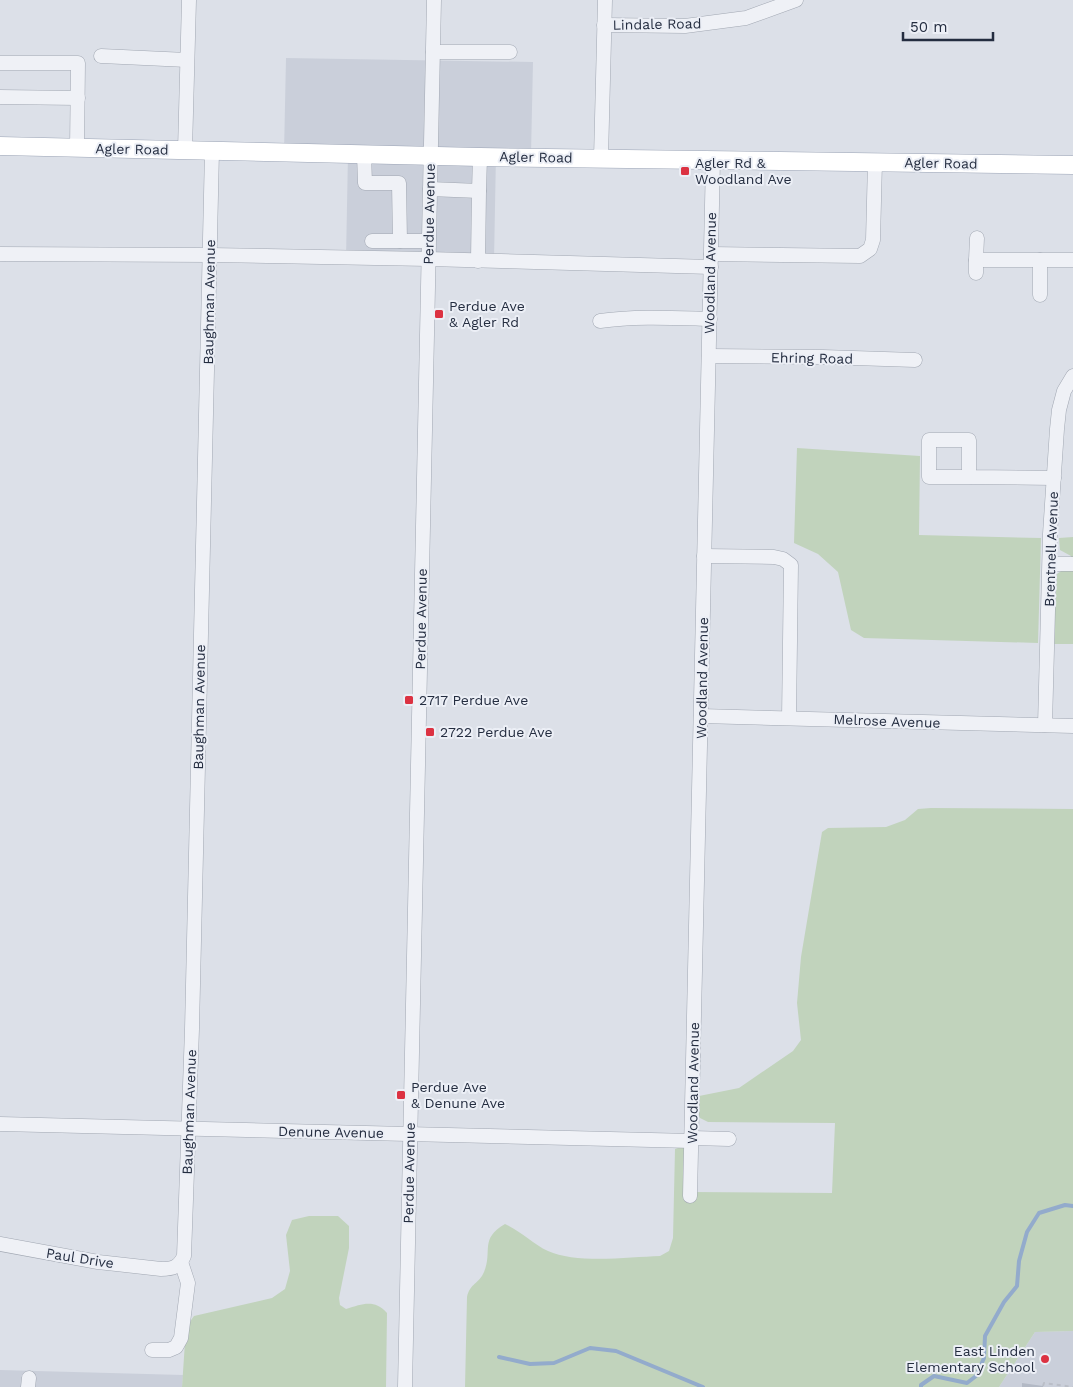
<svg xmlns="http://www.w3.org/2000/svg" width="1073" height="1387" font-family="'Work Sans',sans-serif">
<style>
.built{fill:#cacfda}
.green{fill:#c1d3bc}
.lines{fill:none;stroke-linecap:round;stroke-linejoin:round}
.stream{stroke:#93abcc;stroke-width:4}
.building{fill:#b3b9c5}
.minor-casing{stroke:#a1a7b2;stroke-width:15}
.major-casing{stroke:#9aa3b5;stroke-width:19}
.path{stroke:#babec7;stroke-width:2;stroke-dasharray:4 4;stroke-linecap:butt}
.minor{stroke:#eff1f6;stroke-width:14}
.major{stroke:#fff;stroke-width:18}
.poi-dot{fill:#dc3242;stroke:#eceff6;stroke-width:2}
.labels{text-anchor:middle;dominant-baseline:central;stroke-width:4;stroke-linejoin:round;paint-order:stroke}
.street-label{font-size:14px;fill:#242d40;stroke:#eceff6}
.poi-label{font-size:14px;fill:#242d40;stroke:#eceff6;text-anchor:start}
</style>
<rect width="100%" height="100%" fill="#dce0e8"/>
<g class="built">
<polygon points="286,58 533,62 531,154 496,154 494,261 346,259 348,154 284,153"/>
<polygon points="1073,1331 1073,1387 999,1387 1035,1332"/>
<polygon points="0,1370 183,1375 182,1387 0,1387"/>
</g>
<g class="green">
<polygon points="797,448 920,456 919,535 1041,538 1038,643 864,638 851,630 838,572 818,554 794,543"/>
<polygon points="1073,537 1073,644 1053,644 1057,574 1071,564 1071,556 1060,550 1059,538"/>
<path d="M 931,808 L 1073,809 L 1073,1331 L 1035,1332 L 999,1387 L 465,1387 L 467,1297 C 470,1283 479,1284 484,1272 C 493,1251 479,1239 505,1224 C 521,1231 533,1244 548,1251 C 576,1264 629,1257 660,1256 L 669,1251 L 673,1238 L 675,1149 L 684,1146 L 691,1192 L 832,1193 L 835,1123 L 708,1122 L 698,1117 L 699,1096 L 739,1088 L 793,1051 L 801,1040 L 797,1003 L 801,957 L 822,832 L 828,828 L 886,827 L 905,820 L 918,809 Z"/>
<path d="M 309,1216 L 338,1216 L 349,1226 L 349,1248 L 339,1298 L 340,1305 L 346,1309 C 363,1304 374,1299 387,1313 L 386,1387 L 182,1387 L 186,1327 L 194,1316 L 272,1298 L 285,1289 L 290,1271 L 286,1235 L 292,1220 Z"/>
</g>
<g class="lines">
<g class="stream">
<polyline points="499,1357 530,1364 554,1363 590,1348 616,1351 703,1387"/>
<polyline points="921,1387 921,1385 934,1376 967,1383 976,1376 984,1358 985,1336 1004,1302 1017,1286 1019,1261 1027,1232 1039,1213 1065,1205 1073,1206"/>
</g>
</g>
<polygon class="building" points="1022,1383 1043,1386 1043,1387 1022,1387"/>
<g class="lines">
<defs>
<g id="minor">
<polyline points="604,25 685,26 746,18 796,0"/>
<polyline points="433,52 510,52"/>
<polyline points="101,56 187,60"/>
<polyline points="0,63 78,63 77,148"/>
<polyline points="0,97 78,98"/>
<polyline points="185,150 189,0"/>
<polyline points="364,154 365,183 399,183 400,241"/>
<polyline points="601,158 605,0"/>
<polyline points="430,189 479,191 480,157"/>
<polyline points="977,238 976,260 1073,260"/>
<polyline points="372,241 428,241"/>
<polyline points="0,254 210,255 428,259 711,267"/>
<polyline points="711,254 860,256 870,249 873,240 875,162"/>
<polyline points="478,261 479,191"/>
<polyline points="976,273 976,260"/>
<polyline points="1040,295 1040,260"/>
<path d="M 600,321 C 636,316 673,318 710,319"/>
<polyline points="709,356 823,357 915,360"/>
<polyline points="969,477 929,477 929,440 969,440 969,477 1054,478"/>
<polyline points="704,556 774,557 783,559 791,565 789,718"/>
<polyline points="1050,564 1073,564"/>
<polyline points="701,716 1073,726"/>
<polyline points="1045,725 1050,534 1057,429 1059,410 1064,391 1073,376"/>
<polyline points="0,1124 692,1141"/>
<polyline points="692,1138 729,1139"/>
<polyline points="690,1196 713,160"/>
<path d="M 0,1244 L 98,1262 L 161,1269 C 173,1269 179,1267 184,1256 L 192,1029 L 212,151"/>
<polyline points="152,1350 169,1350 176,1347 181,1338 188,1283 181,1262"/>
<polyline points="28,1387 29,1378"/>
<polyline points="405,1387 434,0"/>
</g>
<polyline id="major" points="0,146 480,157 1073,165"/>
</defs>
<use href="#minor" class="minor-casing"/>
<use href="#major" class="major-casing"/>
<polyline class="path" points="1043,1386 1044,1383 1073,1387"/>
<use href="#minor" class="minor"/>
<use href="#major" class="major"/>
</g>
<g class="poi-dot">
<rect x="680" y="166" width="10" height="10" rx="2.5"/>
<rect x="434" y="309" width="10" height="10" rx="2.5"/>
<rect x="404" y="695" width="10" height="10" rx="2.5"/>
<rect x="425" y="727" width="10" height="10" rx="2.5"/>
<rect x="396" y="1090" width="10" height="10" rx="2.5"/>
<circle cx="1045" cy="1359" r="5"/>
</g>
<g class="labels">
<g class="street-label">
<text transform="translate(657 24) rotate(-1)">Lindale Road</text>
<text transform="translate(132 149) rotate(1)">Agler Road</text>
<text transform="translate(536 157) rotate(1)">Agler Road</text>
<text transform="translate(941 163) rotate(1)">Agler Road</text>
<text transform="translate(429 214) rotate(-89)">Perdue Avenue</text>
<text transform="translate(710 273) rotate(-89)">Woodland Avenue</text>
<text transform="translate(209 302) rotate(-89)">Baughman Avenue</text>
<text transform="translate(812 358) rotate(1)">Ehring Road</text>
<text transform="translate(1051 549) rotate(-88)">Brentnell Avenue</text>
<text transform="translate(421 619) rotate(-89)">Perdue Avenue</text>
<text transform="translate(702 678) rotate(-89)">Woodland Avenue</text>
<text transform="translate(199 707) rotate(-89)">Baughman Avenue</text>
<text transform="translate(887 721) rotate(2)">Melrose Avenue</text>
<text transform="translate(693 1083) rotate(-89)">Woodland Avenue</text>
<text transform="translate(189 1112) rotate(-88)">Baughman Avenue</text>
<text transform="translate(331 1132) rotate(1)">Denune Avenue</text>
<text transform="translate(409 1173) rotate(-89)">Perdue Avenue</text>
<text transform="translate(80 1258) rotate(9)">Paul Drive</text>
</g>
<g class="poi-label">
<text x="695" y="163">Agler Rd &amp;<tspan x="695" dy="16">Woodland Ave</tspan></text>
<text x="449" y="306">Perdue Ave<tspan x="449" dy="16">&amp; Agler Rd</tspan></text>
<text x="419" y="700">2717 Perdue Ave</text>
<text x="440" y="732">2722 Perdue Ave</text>
<text x="411" y="1087">Perdue Ave<tspan x="411" dy="16">&amp; Denune Ave</tspan></text>
<text x="1035" y="1351" text-anchor="end">East Linden<tspan x="1035" dy="16">Elementary School</tspan></text>
</g>
</g>
<path d="M903 32v8h90v-8" fill="none" stroke="#242d40" stroke-width="2.5"/>
<text x="910" y="32" font-size="15" fill="#242d40" stroke="#eceff6" stroke-width="4" paint-order="stroke">50 m</text>
</svg>
